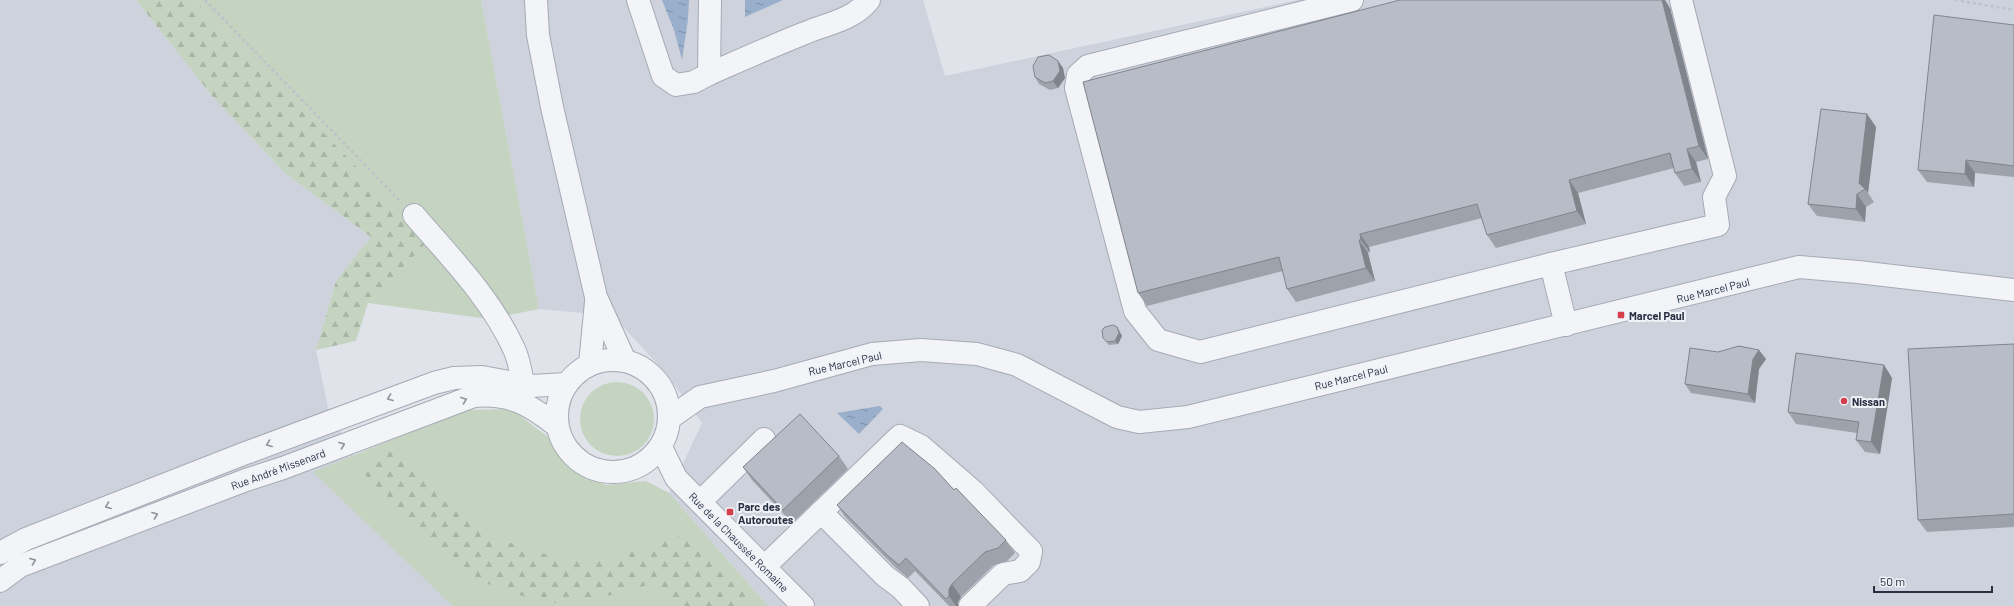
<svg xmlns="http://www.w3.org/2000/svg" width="2014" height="606" font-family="Barlow,sans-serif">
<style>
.built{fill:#ced2dc}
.grass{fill:#c4d4c0}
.forest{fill:url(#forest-firs)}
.water{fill:url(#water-ripples)}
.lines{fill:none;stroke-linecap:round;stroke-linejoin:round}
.minor-casing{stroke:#a5aab4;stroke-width:24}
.path{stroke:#bec1c9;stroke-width:2.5;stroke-dasharray:3 3;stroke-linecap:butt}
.minor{stroke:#f3f4f8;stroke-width:22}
.wall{fill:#9da2ab}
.shaded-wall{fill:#80848b}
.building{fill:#b7bcc7;stroke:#80848b}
.oneway{stroke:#8e929d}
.poi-dot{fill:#d53f4d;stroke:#eff2f7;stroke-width:1.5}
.labels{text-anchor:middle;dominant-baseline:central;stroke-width:4;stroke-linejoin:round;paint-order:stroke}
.street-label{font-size:11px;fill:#283042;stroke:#eff2f7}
.poi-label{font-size:11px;font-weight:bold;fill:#283042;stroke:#eff2f7;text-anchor:start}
</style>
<defs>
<pattern id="forest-firs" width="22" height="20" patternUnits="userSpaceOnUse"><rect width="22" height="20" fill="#c4d4c0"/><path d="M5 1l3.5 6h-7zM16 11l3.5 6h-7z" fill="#a8b6a6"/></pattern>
<pattern id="water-ripples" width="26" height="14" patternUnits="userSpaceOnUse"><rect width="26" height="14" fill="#99afcb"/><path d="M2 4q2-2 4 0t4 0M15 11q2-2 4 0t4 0" fill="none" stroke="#7d8fa6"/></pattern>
</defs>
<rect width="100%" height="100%" fill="#e0e3ea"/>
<g class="built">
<polygon points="0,0 136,0 213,97 286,174 371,237 336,281 316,350 328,408 357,464 673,606 0,606"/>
<polygon points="481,0 923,0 945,76 1297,0 2014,0 2014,606 768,606 669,493 702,423 665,372 613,316 539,309"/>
</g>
<g class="grass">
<polygon points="195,0 481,0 539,309 489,319 368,303 427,241"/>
<circle cx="617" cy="419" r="37"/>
<polygon points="511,409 548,437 568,467 606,485 646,481 669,493 768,606 453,606 313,472 465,410"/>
</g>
<g class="forest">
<polygon points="136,0 195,0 428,241 368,303 356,341 316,350 336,281 371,237 286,174 213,97"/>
<polygon points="393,450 496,538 557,558 615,557 686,534 743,588 749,606 681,606 658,582 600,598 555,603 514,594 481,581 447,555 358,468"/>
</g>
<g class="water">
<polygon points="662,0 689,0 688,19 682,60 674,30"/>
<polygon points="745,0 783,0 745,17"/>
<polygon points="880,406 883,409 859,434 837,413"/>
</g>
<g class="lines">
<defs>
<g id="minor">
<polyline points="536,0 538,35 552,107 596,297 625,361"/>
<polyline points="638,0 663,76 676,85 694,82 709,74 710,0"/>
<polyline points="1352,0 1088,66 1078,75 1076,88 1135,311 1158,340 1200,352 1551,264 1718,225 1714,197 1725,176 1681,0"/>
<path d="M 709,74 C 741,60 772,46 805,33 C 828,23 852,21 869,0"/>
<path d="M 414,215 C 450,257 491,298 514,349 C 519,359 521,373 523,384"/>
<polyline points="1551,264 1566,325"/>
<circle cx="613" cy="416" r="56"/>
<polyline points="590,364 596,302"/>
<polyline points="670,418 700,397 774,381 872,354 921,350 977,354 1017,365 1117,417 1139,422 1188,417 1799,267 1858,272 2014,290"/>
<polyline points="661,447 676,478 803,606"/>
<polyline points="700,502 764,439"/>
<polyline points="821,512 885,576 901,588 918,606"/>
<polyline points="0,553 26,539 243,454 434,383 454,378 482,377 531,386 567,384"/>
<polyline points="764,567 900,436 921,446 973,491 1031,551 1029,562 1020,571 1003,574 970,606"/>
<path d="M 0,581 L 20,566 L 246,480 L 283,468 L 474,396 C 510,393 529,404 557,426"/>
</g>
</defs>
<use href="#minor" class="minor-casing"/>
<g class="path">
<polyline points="205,0 402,203"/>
<polyline points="1955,0 2014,10"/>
</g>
<use href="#minor" class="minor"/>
</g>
<g class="wall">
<polygon points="1670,8 1708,159 1696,162 1701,182 1684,186 1675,173 1674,168 1578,193 1586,224 1496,248 1487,235 1482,218 1369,247 1370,252 1368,253 1375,281 1296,302 1287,289 1283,271 1147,306 1138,293"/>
<polygon points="2014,25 2014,177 1975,173 1974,187 1927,182 1918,170"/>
<polygon points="1058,61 1063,68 1065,78 1058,88 1050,90 1039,84 1035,77"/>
<polygon points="1867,114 1876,127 1868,193 1874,202 1866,207 1865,222 1817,216 1808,204"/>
<polygon points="1117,327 1122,336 1118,344 1109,345 1103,338"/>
<polygon points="2014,344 2014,527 1927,532 1918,520"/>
<polygon points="1766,359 1759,369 1755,403 1691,393 1685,384"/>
<polygon points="1884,365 1892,378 1880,454 1865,452 1856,440 1857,433 1796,424 1788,412"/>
<polygon points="839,456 848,469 792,523 752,480 743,467"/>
<polygon points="954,490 1006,540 1015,553 1007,561 994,565 961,597 958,602 958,606 949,606 915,571 908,578 896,568 846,518 837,505"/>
</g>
<g class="shaded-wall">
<polygon points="1662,0 1665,0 1670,8 1708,159 1699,146"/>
<polygon points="1058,61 1063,68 1065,78 1058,88 1053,81"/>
<polygon points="1867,114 1876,127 1868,193 1865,189 1859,183"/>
<polygon points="1687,149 1696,162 1701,182 1692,169"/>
<polygon points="1966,160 1975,173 1974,187 1965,174"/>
<polygon points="1569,180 1578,193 1586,224 1577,211"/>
<polygon points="1857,194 1866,207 1865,222 1856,209"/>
<polygon points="1360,234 1369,247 1370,252 1361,240"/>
<polygon points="1359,240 1368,253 1375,281 1366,268"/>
<polygon points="1117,327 1122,336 1118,344 1115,341"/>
<polygon points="1759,350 1766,359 1759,369 1755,403 1748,394 1753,359"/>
<polygon points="1884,365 1892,378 1880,454 1871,442"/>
<polygon points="952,584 961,597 958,602 958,606 956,606 949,596 949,589"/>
</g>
<g class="building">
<polygon points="1400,0 1662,0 1699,146 1687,149 1692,169 1675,173 1670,153 1569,180 1577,211 1487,235 1477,204 1360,234 1361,240 1359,240 1366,268 1287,289 1279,257 1138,293 1083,82"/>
<polygon points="1934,15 2014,25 2014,166 1966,160 1965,174 1918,170"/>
<polygon points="1049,55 1058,61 1060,71 1053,81 1045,83 1035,77 1033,66 1038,57"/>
<polygon points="1821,109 1867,114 1859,183 1865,189 1857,194 1856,209 1808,204"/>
<polygon points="1113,325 1117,327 1119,333 1115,341 1107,342 1103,338 1102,330 1105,327"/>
<polygon points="2014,344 2014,514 1918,520 1908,349"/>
<polygon points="1739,346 1759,350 1753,359 1748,394 1685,384 1690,348 1718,352"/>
<polygon points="1796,353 1884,365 1871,442 1856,440 1859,422 1788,412"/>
<polygon points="800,414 839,456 783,510 743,467"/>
<polygon points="902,442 935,469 954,490 956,488 1006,540 998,548 985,552 952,584 949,589 949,596 946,599 906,558 899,565 887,555 837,505"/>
</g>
<defs><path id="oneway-chevron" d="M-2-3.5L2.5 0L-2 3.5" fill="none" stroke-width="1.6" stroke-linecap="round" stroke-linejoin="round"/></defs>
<g class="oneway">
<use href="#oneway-chevron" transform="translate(390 398) rotate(159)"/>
<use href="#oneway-chevron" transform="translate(464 400) rotate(-20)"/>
<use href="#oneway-chevron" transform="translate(269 444) rotate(159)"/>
<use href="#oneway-chevron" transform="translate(342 445) rotate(-21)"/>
<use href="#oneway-chevron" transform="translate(108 506) rotate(159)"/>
<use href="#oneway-chevron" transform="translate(155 515) rotate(-21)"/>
<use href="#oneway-chevron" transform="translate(33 561) rotate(-21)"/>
</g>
<g class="poi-dot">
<rect x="1617" y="311" width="8" height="8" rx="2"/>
<circle cx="1844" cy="401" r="4"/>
<rect x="726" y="508" width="8" height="8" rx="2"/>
</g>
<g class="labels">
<g class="street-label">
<text transform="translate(1713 290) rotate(-14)">Rue Marcel Paul</text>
<text transform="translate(845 363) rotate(-13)">Rue Marcel Paul</text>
<text transform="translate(1351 377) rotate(-14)">Rue Marcel Paul</text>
<text transform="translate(278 469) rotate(-20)">Rue André Missenard</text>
<text transform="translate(739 542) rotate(45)">Rue de la Chaussée Romaine</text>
</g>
<g class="poi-label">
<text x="1629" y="315">Marcel Paul</text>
<text x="1852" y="401">Nissan</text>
<text x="738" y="506">Parc des<tspan x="738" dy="13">Autoroutes</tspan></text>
</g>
</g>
<path d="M1874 586v6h118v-6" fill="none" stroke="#283042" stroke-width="2"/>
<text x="1880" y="586" font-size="12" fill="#283042" stroke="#eff2f7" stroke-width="3" paint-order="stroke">50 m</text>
</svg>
